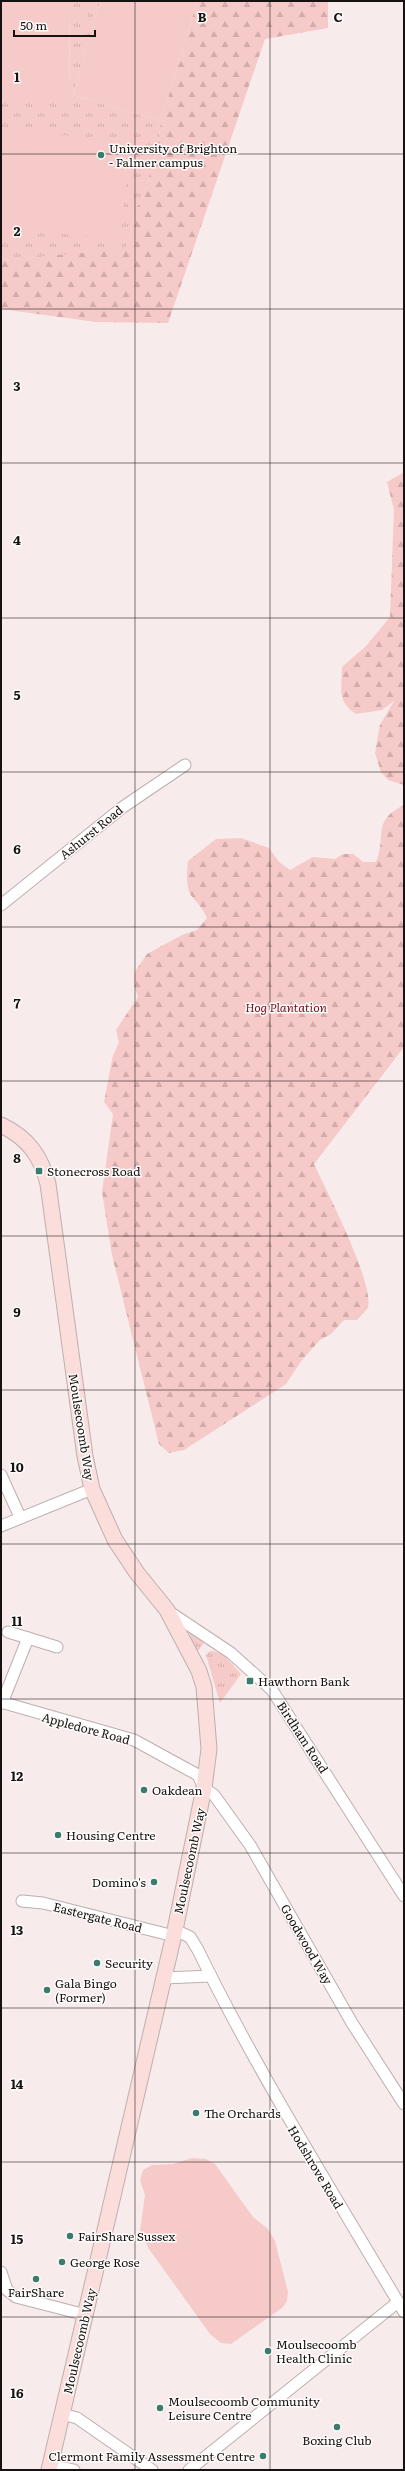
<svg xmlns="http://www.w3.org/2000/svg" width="405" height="2471" font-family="Literata,serif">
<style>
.grass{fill:url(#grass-tufts)}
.forest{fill:url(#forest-firs)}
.green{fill:#f6cac8}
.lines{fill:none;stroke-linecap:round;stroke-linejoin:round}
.street-casing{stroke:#bcb0af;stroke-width:13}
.secondary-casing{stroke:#bcb0af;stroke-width:17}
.street{stroke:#fff;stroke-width:11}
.secondary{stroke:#fbdddc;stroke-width:15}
.grid{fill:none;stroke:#161212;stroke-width:1;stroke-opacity:0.55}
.poi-dot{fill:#3a7c6c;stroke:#fefbfb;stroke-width:1.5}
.labels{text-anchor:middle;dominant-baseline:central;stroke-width:3;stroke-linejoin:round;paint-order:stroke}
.poi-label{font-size:12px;fill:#161212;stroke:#fefbfb;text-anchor:start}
.street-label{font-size:12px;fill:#161212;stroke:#fefbfb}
.park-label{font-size:12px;font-style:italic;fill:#72151d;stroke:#fefbfb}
.grid-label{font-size:13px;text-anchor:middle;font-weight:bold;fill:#161212;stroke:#fefbfb;stroke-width:3;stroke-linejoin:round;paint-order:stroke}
</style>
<defs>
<pattern id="grass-tufts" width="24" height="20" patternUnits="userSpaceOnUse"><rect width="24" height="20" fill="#f6cac8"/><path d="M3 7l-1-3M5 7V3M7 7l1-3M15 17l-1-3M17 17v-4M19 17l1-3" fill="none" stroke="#d2acab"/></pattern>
<pattern id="forest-firs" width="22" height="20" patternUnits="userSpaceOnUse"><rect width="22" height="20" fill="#f6cac8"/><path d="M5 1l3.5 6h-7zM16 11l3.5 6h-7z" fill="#d2acab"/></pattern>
</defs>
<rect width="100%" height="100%" fill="#f8ebeb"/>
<g class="grass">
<polygon points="69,1 100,1 73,95 161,121 158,145 142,201 134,210 131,232 125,250 1,260 1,101 70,101"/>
<polygon points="190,1634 194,1634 205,1641 199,1650 195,1650"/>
<path d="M 210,1651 C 222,1650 234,1666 241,1674 L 220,1703 L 206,1655 Z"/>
</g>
<g class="forest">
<polygon points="197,1 328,1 328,28 265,39 168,323 96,322 1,309 1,260 125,249 131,232 134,210 142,201 158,145 161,121"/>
<path d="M 404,472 L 404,785 L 388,780 L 381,772 L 375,753 L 380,725 L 394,701 L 382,710 L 356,714 C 336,701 342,688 342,667 L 366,646 L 390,617 L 394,510 L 387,482 Z"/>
<path d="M 404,805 L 404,1047 L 314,1164 C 327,1192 374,1282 368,1308 L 357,1320 L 344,1320 L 331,1334 L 320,1340 L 302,1360 L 286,1384 L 184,1450 L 169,1453 L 159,1444 L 112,1255 L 102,1192 L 113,1114 L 104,1102 L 113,1055 L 119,1043 L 116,1030 L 138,997 L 134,986 L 134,973 L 147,954 L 182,935 L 197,930 L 207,918 C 203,909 199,905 193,898 C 185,889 187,873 188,861 L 216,839 L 241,838 L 269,848 L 279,862 L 290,870 L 313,857 L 335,859 L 343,854 L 353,854 L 363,862 L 376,862 C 387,836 371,821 404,805 Z"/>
</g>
<g class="green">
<polygon points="1,1 69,1 70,101 1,101"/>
<polygon points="80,1 87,1 89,31 82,31"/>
<polygon points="100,1 197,1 161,121 73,95"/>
<polygon points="1,129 130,142 120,240 1,227"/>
<polygon points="192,2158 206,2159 215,2164 253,2217 268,2229 275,2241 288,2292 287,2301 282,2308 231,2344 221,2343 210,2334 149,2249 140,2231 145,2195 140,2180 143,2170 152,2165 173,2164"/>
</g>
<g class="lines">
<defs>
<g id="street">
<polyline points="1,905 123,807 185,765"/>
<polyline points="1,1475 20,1517"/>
<polyline points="1,1526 92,1489"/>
<polyline points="168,1611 231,1653 272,1690 404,1896"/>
<polyline points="8,1632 28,1638"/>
<polyline points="1,1702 134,1740 198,1775 204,1788 214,1795 250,1845 352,2023 404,2104"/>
<polyline points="2,1703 28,1638 57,1647"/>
<polyline points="22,1901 43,1903 174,1936"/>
<path d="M 175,1930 L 190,1937 L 198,1950 C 259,2075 333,2192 404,2312"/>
<polyline points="164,1978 211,1976"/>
<polyline points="1,2272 7,2290 16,2297 86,2315"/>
<polyline points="62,2414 77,2418 152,2470"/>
<polyline points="51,2465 74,2470"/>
<polyline points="189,2470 398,2302"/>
</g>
<path id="secondary" d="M 1,1125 C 28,1138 41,1156 48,1184 L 85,1456 L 92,1489 L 115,1540 L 137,1573 L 167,1610 L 199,1671 L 204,1687 L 209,1749 L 204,1788 L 175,1930 L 49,2470"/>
</defs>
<use href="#street" class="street-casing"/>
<use href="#secondary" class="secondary-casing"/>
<use href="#street" class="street"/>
<use href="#secondary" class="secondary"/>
</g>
<path class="grid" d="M 135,1 L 135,2470M 270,1 L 270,2470M 1,154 L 404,154M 1,309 L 404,309M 1,463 L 404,463M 1,618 L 404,618M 1,772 L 404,772M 1,927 L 404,927M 1,1081 L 404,1081M 1,1236 L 404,1236M 1,1390 L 404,1390M 1,1544 L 404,1544M 1,1699 L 404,1699M 1,1853 L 404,1853M 1,2008 L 404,2008M 1,2162 L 404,2162M 1,2317 L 404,2317"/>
<g class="poi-dot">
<circle cx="101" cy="155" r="4"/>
<rect x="35" y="1167" width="8" height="8" rx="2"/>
<rect x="246" y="1677" width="8" height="8" rx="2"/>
<circle cx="144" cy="1790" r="4"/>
<circle cx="58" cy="1835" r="4"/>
<circle cx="154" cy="1882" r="4"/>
<circle cx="97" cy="1963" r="4"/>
<circle cx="47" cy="1990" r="4"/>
<circle cx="196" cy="2113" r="4"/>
<circle cx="70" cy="2236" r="4"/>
<circle cx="62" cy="2262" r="4"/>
<circle cx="36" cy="2279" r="4"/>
<circle cx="268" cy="2351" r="4"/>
<circle cx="160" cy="2408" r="4"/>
<circle cx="337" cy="2427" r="4"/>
<circle cx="263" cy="2456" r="4"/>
</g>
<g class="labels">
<g class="poi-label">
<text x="109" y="148">University of Brighton<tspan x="109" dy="14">- Falmer campus</tspan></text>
<text x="47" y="1171">Stonecross Road</text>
<text x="258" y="1681">Hawthorn Bank</text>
<text x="152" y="1790">Oakdean</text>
<text x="66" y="1835">Housing Centre</text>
<text x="146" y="1882" text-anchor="end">Domino's</text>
<text x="105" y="1963">Security</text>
<text x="55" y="1983">Gala Bingo<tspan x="55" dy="14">(Former)</tspan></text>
<text x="204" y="2113">The Orchards</text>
<text x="78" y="2236">FairShare Sussex</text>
<text x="70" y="2262">George Rose</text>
<text x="36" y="2292" text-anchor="middle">FairShare</text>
<text x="276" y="2344">Moulsecoomb<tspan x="276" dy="14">Health Clinic</tspan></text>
<text x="168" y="2401">Moulsecoomb Community<tspan x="168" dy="14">Leisure Centre</tspan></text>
<text x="337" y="2440" text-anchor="middle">Boxing Club</text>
<text x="255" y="2456" text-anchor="end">Clermont Family Assessment Centre</text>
</g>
<g class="street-label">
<text transform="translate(91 832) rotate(-39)">Ashurst Road</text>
<text transform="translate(82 1427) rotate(81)">Moulsecoomb Way</text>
<text transform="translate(86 1728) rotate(15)">Appledore Road</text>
<text transform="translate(303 1737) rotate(57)">Birdham Road</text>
<text transform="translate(189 1861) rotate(-78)">Moulsecoomb Way</text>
<text transform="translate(98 1917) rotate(14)">Eastergate Road</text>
<text transform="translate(307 1944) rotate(60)">Goodwood Way</text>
<text transform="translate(316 2167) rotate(59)">Hodshrove Road</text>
<text transform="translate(79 2341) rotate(-77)">Moulsecoomb Way</text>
</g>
<g class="park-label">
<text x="286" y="1007">Hog Plantation</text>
</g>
</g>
<g class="grid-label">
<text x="202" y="22">B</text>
<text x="338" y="22">C</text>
<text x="17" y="82">1</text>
<text x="17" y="236">2</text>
<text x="17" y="391">3</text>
<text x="17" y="545">4</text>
<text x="17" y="700">5</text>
<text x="17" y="854">6</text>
<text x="17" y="1008">7</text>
<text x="17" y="1163">8</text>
<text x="17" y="1317">9</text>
<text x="17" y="1472">10</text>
<text x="17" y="1626">11</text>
<text x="17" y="1781">12</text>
<text x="17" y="1935">13</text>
<text x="17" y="2089">14</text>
<text x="17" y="2244">15</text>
<text x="17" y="2398">16</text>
</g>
<rect width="405" height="2471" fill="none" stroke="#161212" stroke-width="4"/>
<path d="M14 30v6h81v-6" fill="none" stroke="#161212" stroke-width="2"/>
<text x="20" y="30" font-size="12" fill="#161212" stroke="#fefbfb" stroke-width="3" paint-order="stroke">50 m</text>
</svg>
